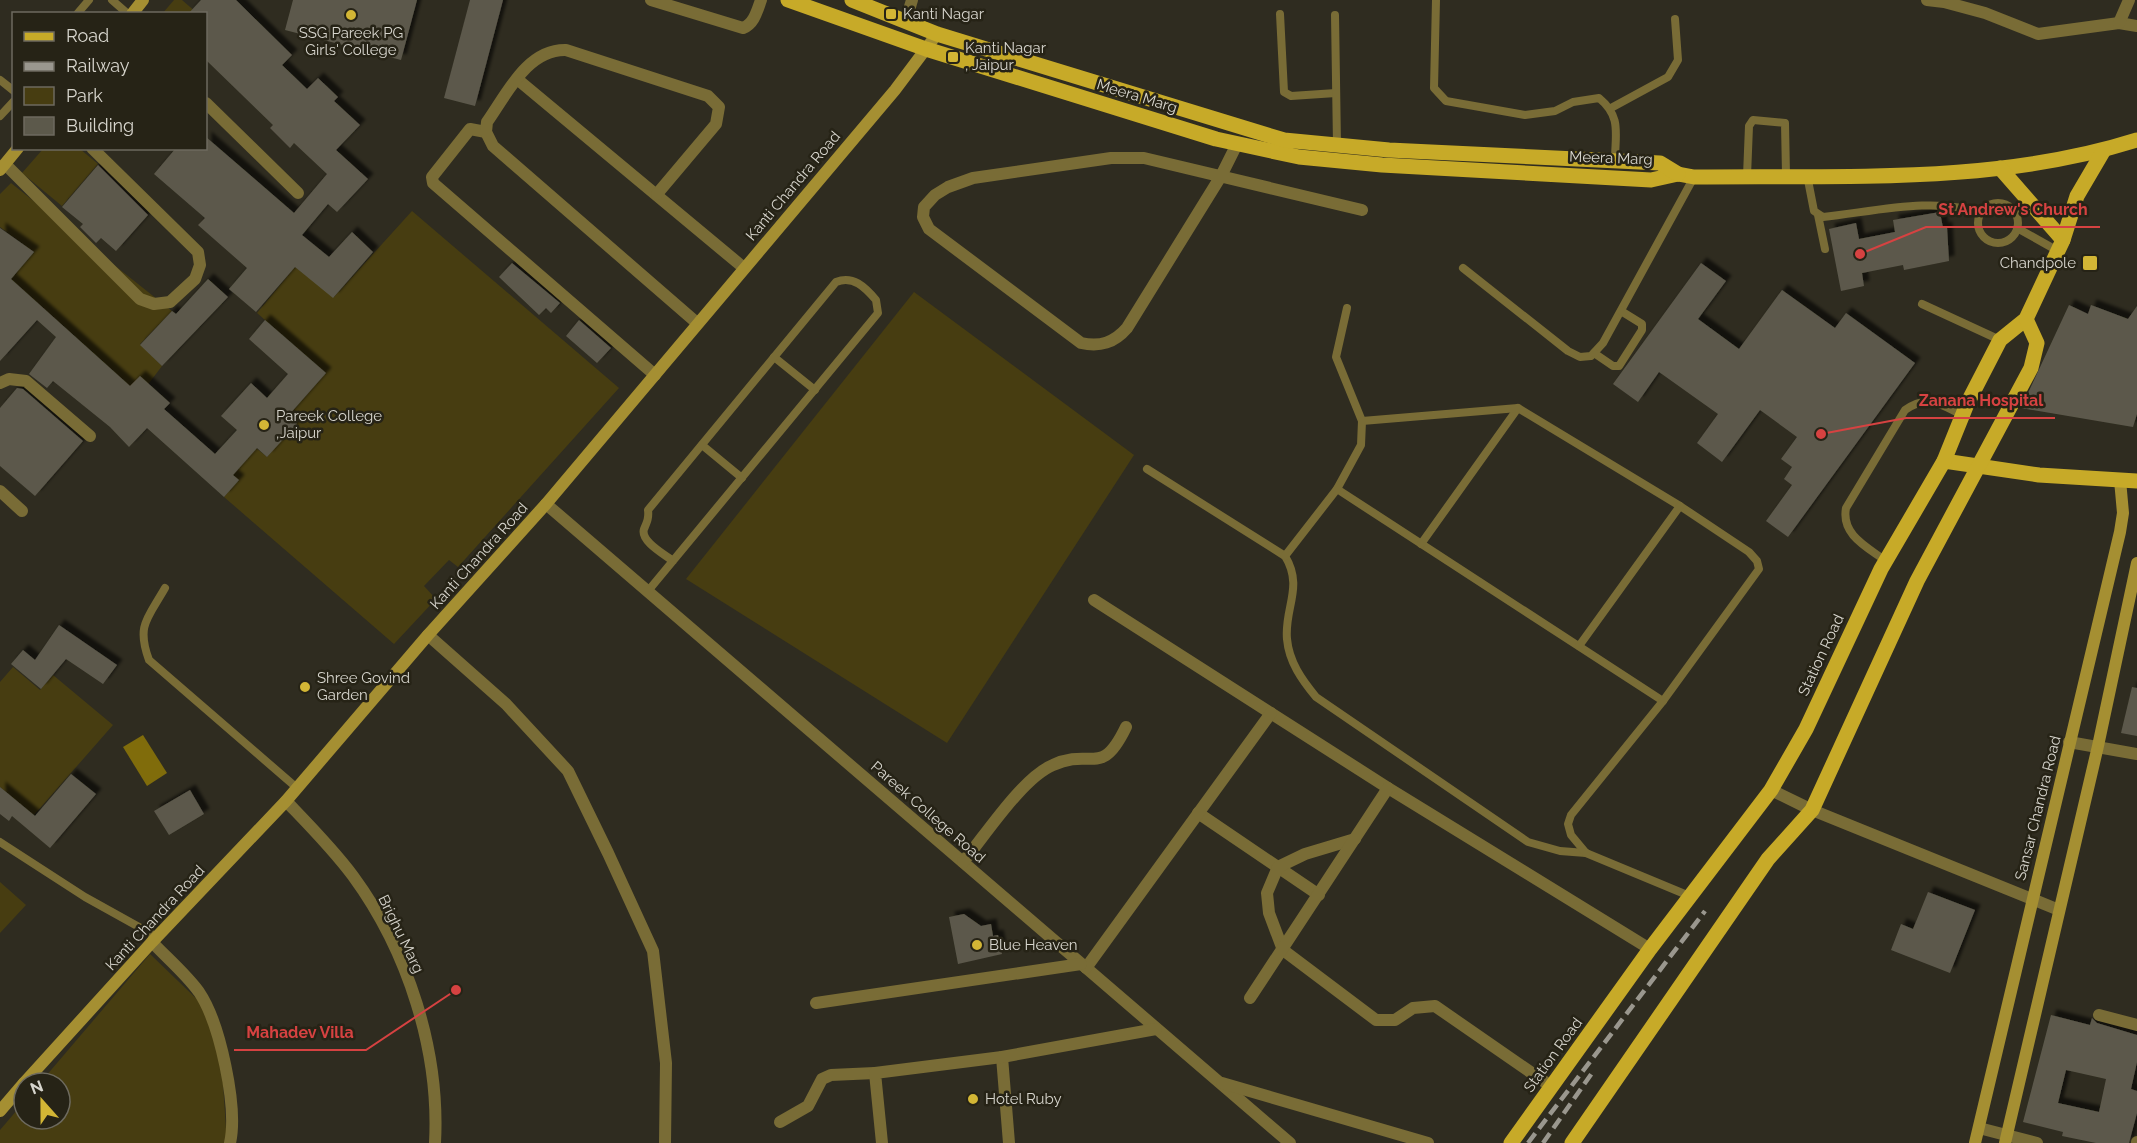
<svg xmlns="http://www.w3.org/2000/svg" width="2137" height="1143" font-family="Raleway,sans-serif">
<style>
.green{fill:#473d11}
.water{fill:#806c0b}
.building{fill:#5c594b;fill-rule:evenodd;filter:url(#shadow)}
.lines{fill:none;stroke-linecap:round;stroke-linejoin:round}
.lane{stroke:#796c36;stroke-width:8}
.street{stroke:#796c36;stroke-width:12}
.secondary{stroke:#a58f32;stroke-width:12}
.primary{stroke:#c7aa28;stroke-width:15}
.rail{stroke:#9a978e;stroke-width:4.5;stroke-dasharray:12 6;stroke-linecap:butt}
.poi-dot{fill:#d3b635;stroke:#262316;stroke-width:2}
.labels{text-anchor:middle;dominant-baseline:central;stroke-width:5;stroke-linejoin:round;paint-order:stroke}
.poi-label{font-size:15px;fill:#d7d5cd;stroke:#262316;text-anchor:start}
.street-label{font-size:15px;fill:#d7d5cd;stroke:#262316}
.leader{fill:none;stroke:#d64241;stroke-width:2}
.callout-dot{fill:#d64241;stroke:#262316;stroke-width:2}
.callout-label{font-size:16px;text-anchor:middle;font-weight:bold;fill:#d64241;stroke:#262316;stroke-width:5;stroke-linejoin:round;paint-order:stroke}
</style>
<defs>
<filter id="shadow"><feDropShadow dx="5.5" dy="-5.5" stdDeviation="1.5" flood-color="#0009"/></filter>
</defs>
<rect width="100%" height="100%" fill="#2f2c20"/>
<g class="green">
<polygon points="174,0 182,0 197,13 162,14"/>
<polygon points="43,149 80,149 98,164 62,206 22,173"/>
<polygon points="11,183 172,311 140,344 162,366 140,395 11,279 34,252 0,227 0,194"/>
<polygon points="412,211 619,388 458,567 449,560 424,586 436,599 394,644 224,497 239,480 233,475 256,448 267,457 296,424 288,416 326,373 257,313 295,267 334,297"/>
<polygon points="914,292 1134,455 947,743 686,579"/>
<polygon points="13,667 40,690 53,675 113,725 34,815 0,787 0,682"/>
<polygon points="0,882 26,905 0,933"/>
<polygon points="150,954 205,1007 222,1069 227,1143 0,1143 0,1130 24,1102 24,1119 60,1119 60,1083 40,1083"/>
</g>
<polygon class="water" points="143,735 167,773 147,786 123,747"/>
<g class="building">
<polygon points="201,0 236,0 292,55 282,65 307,89 318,78 338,97 334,101 360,125 336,150 368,179 337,212 328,204 302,235 329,257 352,232 373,252 333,298 295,267 256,312 229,289 247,268 198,225 205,218 154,174 176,148 206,148 206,137 294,213 327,174 294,143 290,148 270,128 273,125 206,60 206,14 188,14"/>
<polygon points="293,0 417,0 401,60 285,30"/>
<polygon points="470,0 503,0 475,106 444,98"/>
<polygon points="98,165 148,215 116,251 101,238 96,243 80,227 83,224 62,207"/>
<polygon points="1940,212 1943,228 1947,227 1949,261 1904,270 1903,265 1862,273 1864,286 1841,291 1829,229 1856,223 1859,239 1895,232 1893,220"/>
<polygon points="0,228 34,252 11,279 130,386 140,376 170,403 164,409 215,454 237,430 221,416 251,383 267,398 288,374 249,339 265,320 326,373 288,416 297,424 267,457 257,448 233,475 239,480 224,497 147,428 129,447 110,427 53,381 47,388 29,374 56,337 37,320 0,361"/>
<polygon points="512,263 560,303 551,313 546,308 539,315 499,277"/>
<polygon points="1701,263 1726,281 1698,319 1739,349 1782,290 1835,328 1846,313 1915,363 1788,537 1766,521 1792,485 1784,479 1792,467 1781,459 1797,437 1760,410 1722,462 1697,443 1718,414 1659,372 1638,402 1613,384"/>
<polygon points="208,279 228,297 162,366 140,345 172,311 176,314"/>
<polygon points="2069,305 2088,314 2091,305 2128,319 2137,306 2137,414 2133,427 2021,408"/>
<polygon points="579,320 611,348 597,363 566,336"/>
<polygon points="17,388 23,389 83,441 35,496 0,466 0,408"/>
<polygon points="59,625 117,665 103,684 66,659 41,689 11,664 23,650 35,660"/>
<polygon points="2132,687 2137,688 2137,736 2121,733"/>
<polygon points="71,774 96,794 50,848 12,816 9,821 0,814 0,787 35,816"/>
<polygon points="190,790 204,814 169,835 154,811"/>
<polygon points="1928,892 1975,910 1950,973 1891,950 1901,924 1913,929"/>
<polygon points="964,914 981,926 991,924 993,936 998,935 1002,954 958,964 949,917"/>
<path d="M 2051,1015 L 2090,1025 L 2092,1018 L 2097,1023 L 2137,1035 L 2137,1062 L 2131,1089 L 2137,1091 L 2137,1113 L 2129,1143 L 2096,1143 L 2062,1136 L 2063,1132 L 2023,1122 ZM 2066,1070 L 2106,1079 L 2099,1112 L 2058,1103 Z"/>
</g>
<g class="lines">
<g class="lane">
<polyline points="112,0 128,14"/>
<path d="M 1436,0 L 1434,88 L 1446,101 L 1525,115 L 1555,111 L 1573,102 L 1599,98 C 1622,117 1615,134 1615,161"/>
<polyline points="77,14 89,0"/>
<polyline points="1280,14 1284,92 1291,96 1336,93"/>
<polyline points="1335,15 1337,145"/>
<polyline points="0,80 14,91"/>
<polyline points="1611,108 1668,77 1678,60 1675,19"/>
<polyline points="0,116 14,101"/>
<path d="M 1807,175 L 1814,211 L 1823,217 C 1872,212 1935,196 1981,213"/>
<polyline points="1747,176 1749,126 1753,120 1785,123 1786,175"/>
<circle cx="1998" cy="223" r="20"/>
<polyline points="1818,215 1825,249"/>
<polyline points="2017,228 2058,251"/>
<polyline points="1463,268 1568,351 1580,357 1591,356 1603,343 1694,177"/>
<polyline points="1922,304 2000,340"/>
<polyline points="1347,308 1336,357 1362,421"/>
<polyline points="1594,353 1613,366 1619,366 1642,330 1642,324 1621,311"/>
<polyline points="774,357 815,390"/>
<polyline points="702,445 742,478"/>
<path d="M 1147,469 L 1285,556 C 1304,587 1284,608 1287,639 C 1289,662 1302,680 1316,697 L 1528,842 L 1560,851 L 1586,853"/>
<polyline points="1337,489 1663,701"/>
<polyline points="1421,544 1518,408"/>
<polyline points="1285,556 1337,489 1361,445 1362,421 1518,408 1680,506 1749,552 1757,561 1759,569 1663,701 1571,815 1568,824 1571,835 1586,853 1692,897"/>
<path d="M 1886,561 C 1867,547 1841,535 1846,508 L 1905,410 C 1927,394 1940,404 1962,415"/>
<path d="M 165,588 C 148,618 136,625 149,660 L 297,788"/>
<path d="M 648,591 L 878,313 L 876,300 C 865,287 853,275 836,282 L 648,510 C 649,518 647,522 644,529 C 640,541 664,554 673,561"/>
<polyline points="1579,646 1680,506"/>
<polyline points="0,842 85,897 157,937"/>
</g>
<g class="street">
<path d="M 651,0 L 743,28 C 754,24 757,11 761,0"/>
<polyline points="1927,0 1944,2 1985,13 2038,34 2119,23 2137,26"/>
<polyline points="906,20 912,0"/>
<polyline points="2119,23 2129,0"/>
<polyline points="517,79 744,268"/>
<polyline points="206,103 298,193"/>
<polyline points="486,132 470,129 432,177 433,183 655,375"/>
<path d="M 1237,144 L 1221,176 L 1127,328 C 1114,343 1100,347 1081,343 L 929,229 L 923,217 L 924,207 L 935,195 L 948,187 L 973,178 L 1111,158 L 1144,158 L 1362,210"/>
<polyline points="5,164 140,299 154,304 170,302 195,279 200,265 198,252 92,148"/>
<path d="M 657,194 L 716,124 L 719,107 L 708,96 L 566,50 C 527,49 507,94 487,122 L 486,132 L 493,146 L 697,323"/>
<polyline points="0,383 9,379 26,381 90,436"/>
<polyline points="0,491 22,511"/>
<polyline points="546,504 1290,1143"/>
<polyline points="1094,600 1388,788 1650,949"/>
<polyline points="428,635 506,704 568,771 608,853 653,951 666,1063 665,1143"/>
<polyline points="2069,742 2137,754"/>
<polyline points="1771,790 1812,810 2059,910"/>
<path d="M 286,801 C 309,825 333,849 353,876 C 408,951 440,1051 435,1143"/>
<polyline points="1198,813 1319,895"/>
<polyline points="1355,839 1305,854 1278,867 1267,893 1269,913 1283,950 1376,1020 1395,1020 1413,1008 1435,1006 1552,1087"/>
<path d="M 963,862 C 985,836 1022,778 1053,765 C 1092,747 1101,779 1126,727"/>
<path d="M 152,942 C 167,958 186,974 199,992 C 220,1023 238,1107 230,1143"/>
<polyline points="1086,968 1271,713"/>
<polyline points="1250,998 1388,788"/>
<polyline points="816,1003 1081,964"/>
<polyline points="2099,1015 2137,1025"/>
<polyline points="1002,1057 1009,1143"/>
<polyline points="1222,1083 1428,1143"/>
<polyline points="780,1122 808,1106 822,1079 831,1075 875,1073"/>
<polyline points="1979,1128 2037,1143"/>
<polyline points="882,1143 875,1073 1002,1057 1156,1029"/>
<polyline points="2137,1143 2137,1142"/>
</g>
<g class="secondary">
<polyline points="132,14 143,0"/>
<polyline points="0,170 18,148"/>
<polyline points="24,1083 152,942 286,801 428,635 546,504 895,90 937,34"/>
<polyline points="0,1111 24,1083"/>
<polyline points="1975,1143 2120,532 2123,513 2120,480"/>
<polyline points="2005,1143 2098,746 2137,563"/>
</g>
<g class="primary">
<path d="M 788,0 L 926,49 L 1216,139 L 1299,157 L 1382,165 L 1651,180 L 1678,174 L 1694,177 C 1841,175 1995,185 2137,140"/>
<polyline points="852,0 937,34 1284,140 1389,150 1660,163 1678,174"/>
<polyline points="2000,168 2063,240"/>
<polyline points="1944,461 2039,475 2137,481"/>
<polyline points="1511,1143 1650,949 1771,790 1806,729 1881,569 1944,461 1967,404 2000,340 2026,319 2063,240 2077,196 2104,150"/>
<polyline points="1572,1143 1768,859 1812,810 1917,581 2031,368 2037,343 2026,319"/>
</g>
<g class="rail">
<polyline points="1528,1143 1705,911"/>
<polyline points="1543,1143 1592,1073"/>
</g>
</g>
<g class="poi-dot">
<rect x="885" y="8" width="12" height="12" rx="3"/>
<circle cx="351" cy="15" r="6"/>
<rect x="947" y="51" width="12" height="12" rx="3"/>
<rect x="2082" y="255" width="16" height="16" rx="3"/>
<circle cx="264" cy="425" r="6"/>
<circle cx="305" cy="687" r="6"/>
<circle cx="977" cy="945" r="6"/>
<circle cx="973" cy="1099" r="6"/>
</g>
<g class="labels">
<g class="poi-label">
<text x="903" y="14">Kanti Nagar</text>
<text x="351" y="33" text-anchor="middle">SSG Pareek PG<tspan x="351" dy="17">Girls' College</tspan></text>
<text x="965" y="48">Kanti Nagar<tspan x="965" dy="17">, Jaipur</tspan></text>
<text x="2076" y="263" text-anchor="end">Chandpole</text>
<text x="276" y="416">Pareek College<tspan x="276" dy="17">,Jaipur</tspan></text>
<text x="317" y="678">Shree Govind<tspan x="317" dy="17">Garden</tspan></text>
<text x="989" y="945">Blue Heaven</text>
<text x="985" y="1099">Hotel Ruby</text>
</g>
<g class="street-label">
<text transform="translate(1137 96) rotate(17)">Meera Marg</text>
<text transform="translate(1611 158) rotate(2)">Meera Marg</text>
<text transform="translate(793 186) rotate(-50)">Kanti Chandra Road</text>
<text transform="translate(479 556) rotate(-48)">Kanti Chandra Road</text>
<text transform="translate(1821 655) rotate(-65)">Station Road</text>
<text transform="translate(2038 808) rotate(-76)">Sansar Chandra Road</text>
<text transform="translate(928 812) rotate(41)">Pareek College Road</text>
<text transform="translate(155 918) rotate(-47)">Kanti Chandra Road</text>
<text transform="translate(401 934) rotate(64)">Brighu Marg</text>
<text transform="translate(1553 1055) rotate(-54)">Station Road</text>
</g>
</g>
<path class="leader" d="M1860 254L1926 227H2100M1821 434L1906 418H2055M456 990L366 1050H234"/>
<g class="callout-dot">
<circle cx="1860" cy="254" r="6"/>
<circle cx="1821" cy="434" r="6"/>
<circle cx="456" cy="990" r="6"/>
</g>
<g class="callout-label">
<text x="2013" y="215">St Andrew's Church</text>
<text x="1981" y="406">Zanana Hospital</text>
<text x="300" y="1038">Mahadev Villa</text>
</g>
<rect x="12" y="12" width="195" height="138" fill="#262316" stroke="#6d6a5f" stroke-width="1.5"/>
<rect x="24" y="32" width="30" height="9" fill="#c7aa28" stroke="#6d6a5f" stroke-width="1.5"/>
<text x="66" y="42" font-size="18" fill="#d7d5cd">Road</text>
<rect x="24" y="62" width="30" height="9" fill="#9a978e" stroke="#6d6a5f" stroke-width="1.5"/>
<text x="66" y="72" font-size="18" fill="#d7d5cd">Railway</text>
<rect x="24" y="87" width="30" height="18" fill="#473d11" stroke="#6d6a5f" stroke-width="1.5"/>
<text x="66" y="102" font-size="18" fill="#d7d5cd">Park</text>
<rect x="24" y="117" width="30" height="18" fill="#5c594b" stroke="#6d6a5f" stroke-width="1.5"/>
<text x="66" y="132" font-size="18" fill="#d7d5cd">Building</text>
<g transform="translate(42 1101) rotate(339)"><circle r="28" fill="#262316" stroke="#6d6a5f" stroke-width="1.5"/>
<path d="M0-4.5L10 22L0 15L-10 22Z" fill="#d3b635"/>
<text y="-9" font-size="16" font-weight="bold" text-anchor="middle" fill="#d7d5cd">N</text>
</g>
</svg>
